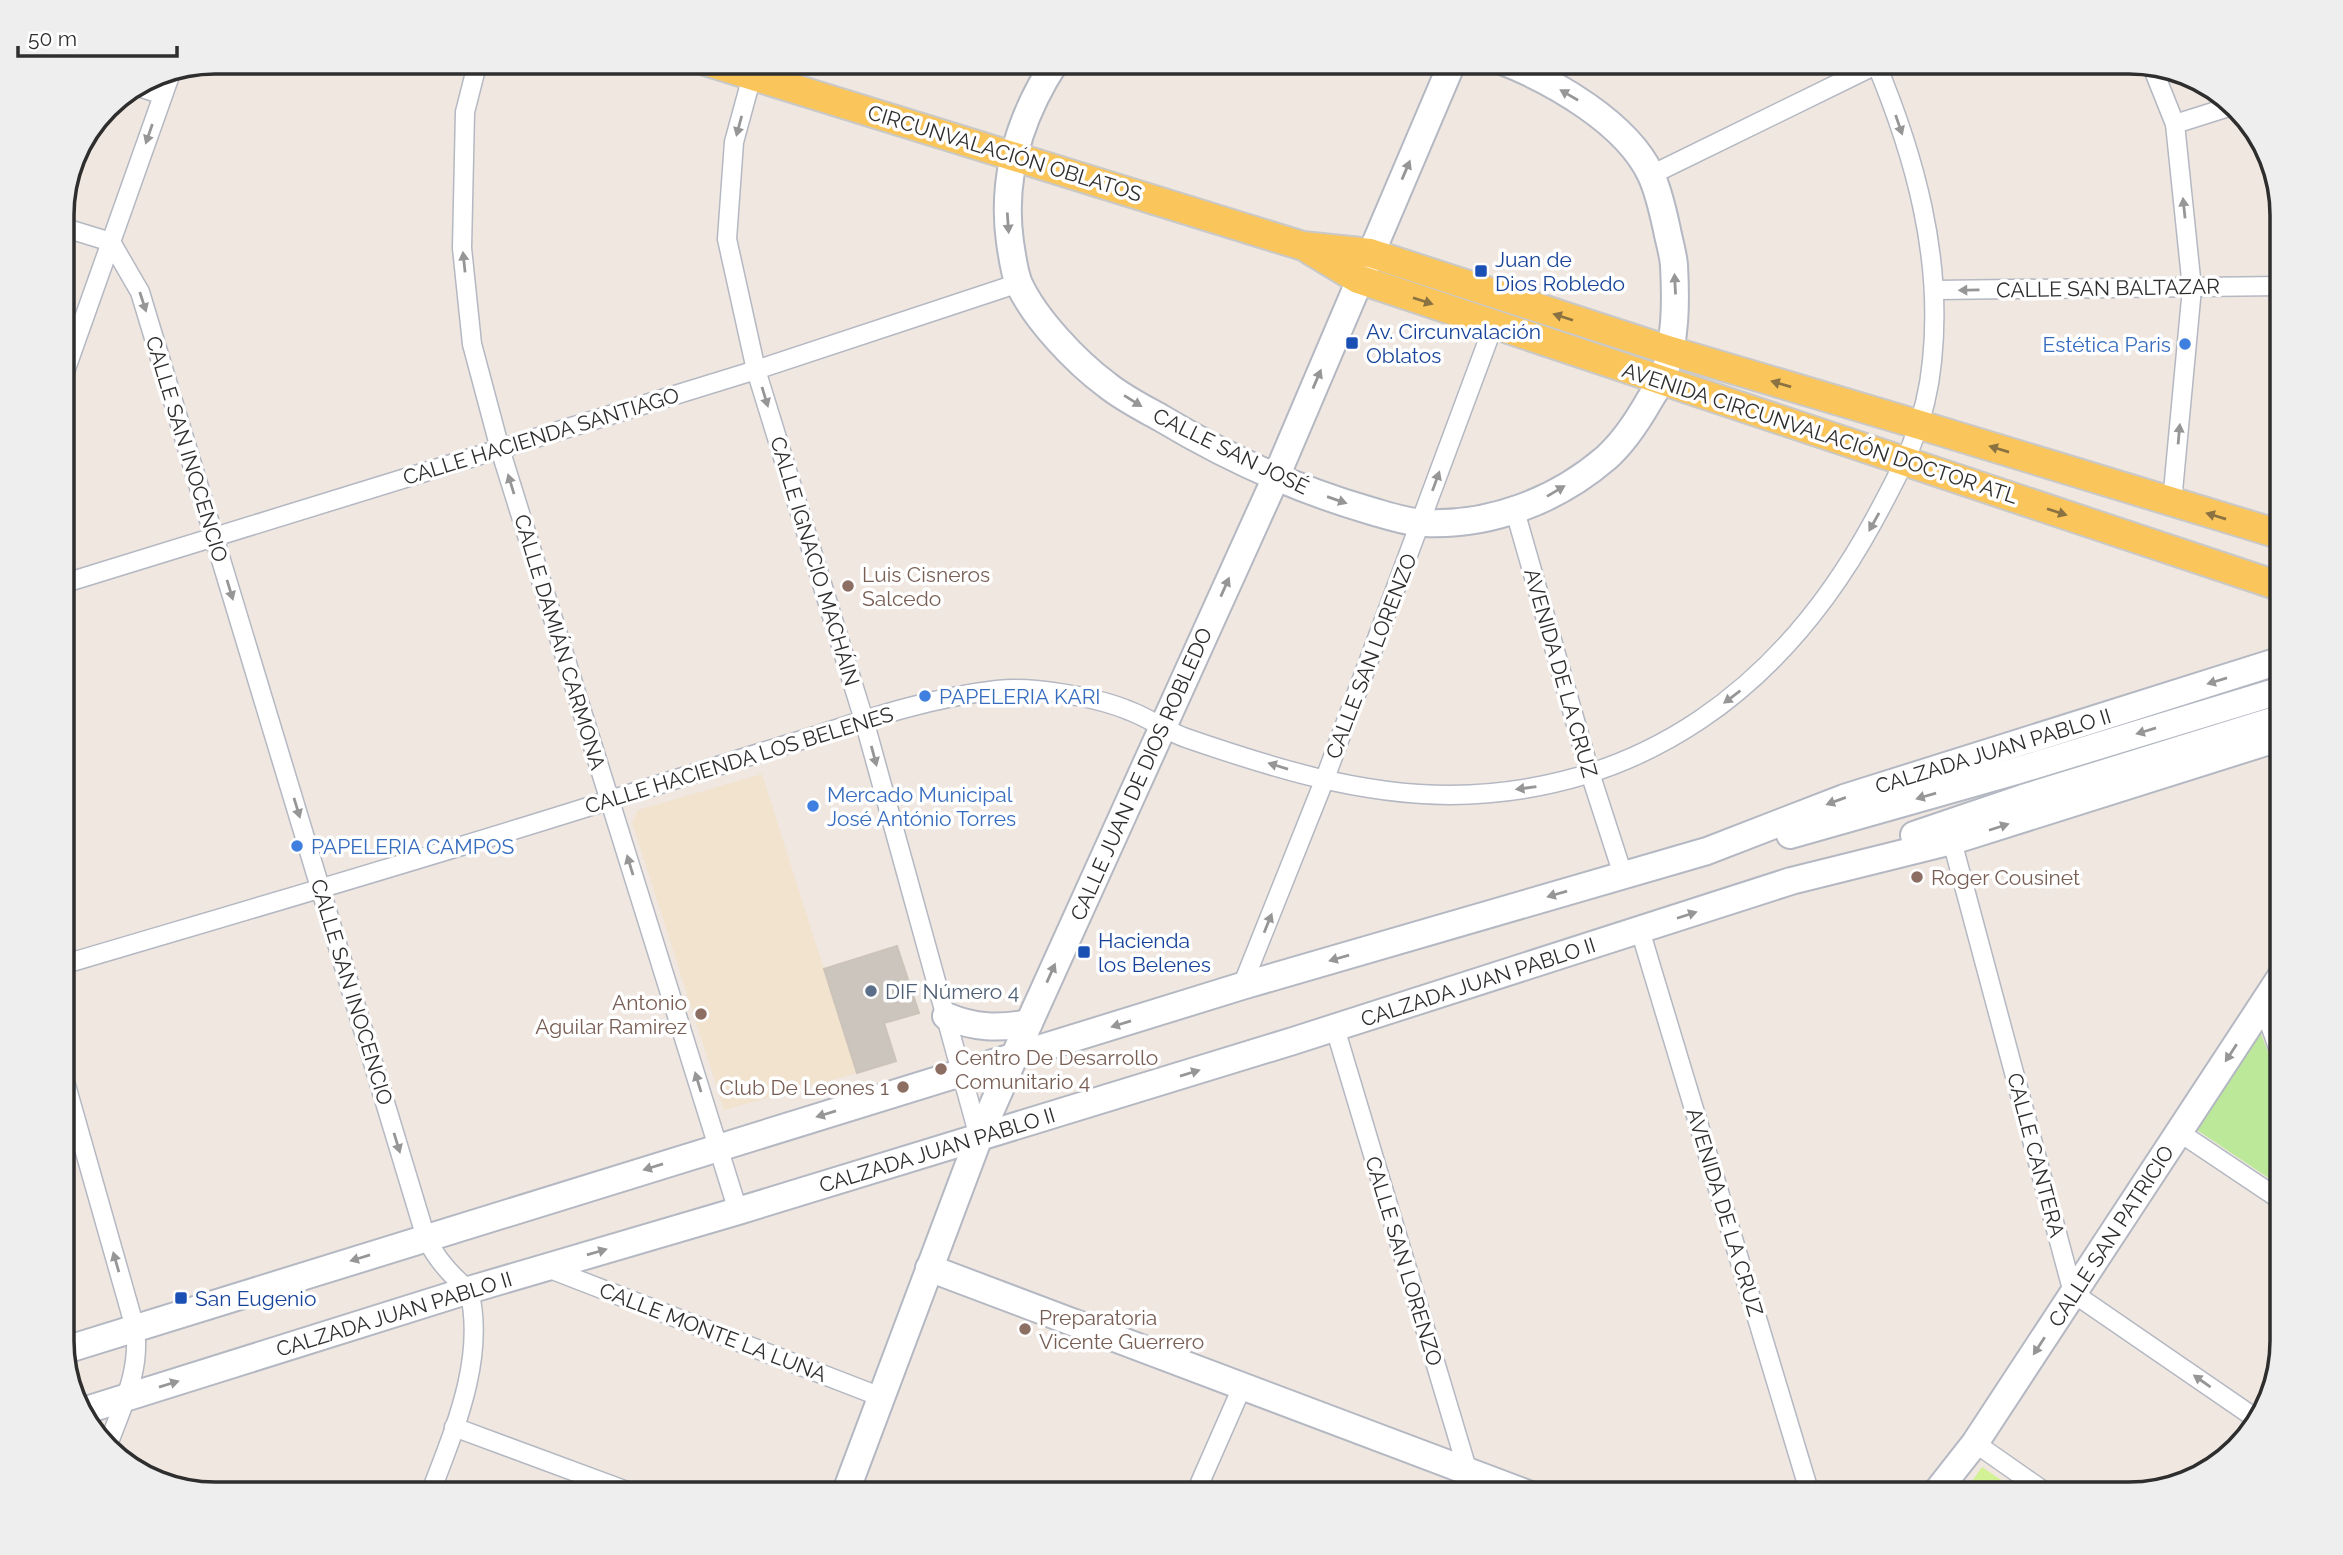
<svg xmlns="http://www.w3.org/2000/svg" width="2343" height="1555" font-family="Raleway,sans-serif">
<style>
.education{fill:#f2e3cf}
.green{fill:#bce999}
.pitch{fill:#d3f195}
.building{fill:#cbc5be;stroke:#ccc3b9;stroke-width:2}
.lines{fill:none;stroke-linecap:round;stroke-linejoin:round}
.street-casing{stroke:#b4b8c2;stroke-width:21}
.secondary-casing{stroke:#b4b8c2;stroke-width:30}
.primary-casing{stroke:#c9c9c9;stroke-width:32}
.street{stroke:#fff;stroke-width:18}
.secondary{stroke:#fff;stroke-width:26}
.primary{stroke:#fac55a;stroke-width:28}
.oneway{fill:#969696}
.oneway2{fill:#8a7242}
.transit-dot{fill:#1a4fb4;stroke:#fff;stroke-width:2.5}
.shop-dot{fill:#3f7fe0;stroke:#fff;stroke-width:2.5}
.education-dot{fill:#8d6e63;stroke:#fff;stroke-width:2.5}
.service-dot{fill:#5c6f8a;stroke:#fff;stroke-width:2.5}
.labels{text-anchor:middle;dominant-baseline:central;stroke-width:7;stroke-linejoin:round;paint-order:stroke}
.street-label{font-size:21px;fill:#2e2e2e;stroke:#fff}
.transit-label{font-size:21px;fill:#164399;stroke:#fff;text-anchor:start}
.shop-label{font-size:21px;fill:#366cbe;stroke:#fff;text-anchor:start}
.education-label{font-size:21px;fill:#785e54;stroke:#fff;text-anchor:start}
.service-label{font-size:21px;fill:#4e5e75;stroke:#fff;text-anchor:start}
.rim{fill:none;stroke:#2e2e2e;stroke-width:3.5}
</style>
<rect width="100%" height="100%" fill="#f0e7e0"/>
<polygon class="education" points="762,774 857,1073 724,1110 632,822 638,810"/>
<polygon class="green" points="2260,1031 2282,1089 2282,1187 2194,1128"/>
<polygon class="pitch" points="1982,1467 2022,1494 1963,1494"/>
<polygon class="building" points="897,946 919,1013 884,1023 896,1061 857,1073 824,969"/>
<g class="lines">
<defs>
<g id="street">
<polyline points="478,61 465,112 462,248 472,344 500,449 738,1211"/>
<polyline points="759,61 752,76 734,142 727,239 756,370 864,720 979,1137"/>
<polyline points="2153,69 2175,124 2192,288 2172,502"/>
<polyline points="136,86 163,95"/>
<polyline points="2175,124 2232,106"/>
<polyline points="1651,175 1884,61"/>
<path d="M 62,227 L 111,242 L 140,292 L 426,1238 C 437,1260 450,1275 469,1290 C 486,1359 454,1430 430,1494"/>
<polyline points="1935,290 2282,286"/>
<polyline points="62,380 172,70"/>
<polyline points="1515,511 1590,773 1623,875"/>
<polyline points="62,584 756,370 1019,283"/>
<polyline points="1952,841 2073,1293 2258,1420"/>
<polyline points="1640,930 1810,1494"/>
<path d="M 62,965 C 251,909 441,854 629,794 C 692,774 755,754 818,735 C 876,716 935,697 997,690 C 1033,686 1097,697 1130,711 C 1149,718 1166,731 1186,738 C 1270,767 1359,795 1450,795 C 1643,793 1783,687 1873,522 C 1903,467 1926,425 1932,361 C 1943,258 1915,156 1875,61"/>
<polyline points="1242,986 1324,781 1494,324"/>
<polyline points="2263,1005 2282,1059"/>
<polyline points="1335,1028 1468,1472 1459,1494"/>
<path d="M 62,1071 L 135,1328 C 141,1371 122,1406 108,1445"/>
<polyline points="2179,1132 2282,1201"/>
<polyline points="545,1267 881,1397"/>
<polyline points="454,1427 635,1494"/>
<polyline points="1975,1443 2048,1494"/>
<polyline points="1195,1494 1242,1387"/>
</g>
<g id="secondary">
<path d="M 1056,61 C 1020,116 1001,177 1010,242 C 1012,255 1014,272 1019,284 C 1035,319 1076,362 1107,385 C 1123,398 1143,408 1161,418 C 1226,457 1296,489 1368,510 C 1386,515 1405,522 1424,523 C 1490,526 1556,501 1606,458 C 1624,442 1637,422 1649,401 C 1654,393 1659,385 1663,377 C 1676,340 1676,303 1674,265 C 1673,253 1669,241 1667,230 C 1663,212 1659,192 1651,175 C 1627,123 1553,81 1502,61"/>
<polyline points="1790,835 2016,771 2282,690"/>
<polyline points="1914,835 2023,798 2282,718"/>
<path d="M 946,1016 C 974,1028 999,1029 1029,1023"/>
<polyline points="929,1268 1528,1494"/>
<polyline points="62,1351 1242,986 1707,851 1844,798 2282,660"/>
<polyline points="80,1412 469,1290 738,1211 1293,1041 1791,881 1952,841 2282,737"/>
<polyline points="845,1494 979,1137 1029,1023 1276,477 1453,61"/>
<polyline points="1935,1494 1975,1443 2282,975"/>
</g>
<g id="primary">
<polyline points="705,61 1303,246 1370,253 1671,351 1920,425 2282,535"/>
<polyline points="1310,250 1358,279 2282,587"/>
</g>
</defs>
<use href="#street" class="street-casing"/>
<use href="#secondary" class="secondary-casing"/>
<use href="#primary" class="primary-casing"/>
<use href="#street" class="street"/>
<use href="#secondary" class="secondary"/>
<use href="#primary" class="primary"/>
</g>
<defs><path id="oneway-solid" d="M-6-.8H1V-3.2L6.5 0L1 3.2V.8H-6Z" transform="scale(1.75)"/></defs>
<g class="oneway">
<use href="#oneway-solid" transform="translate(1569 95) rotate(-150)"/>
<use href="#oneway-solid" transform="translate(1899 125) rotate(71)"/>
<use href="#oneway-solid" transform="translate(739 126) rotate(105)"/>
<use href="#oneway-solid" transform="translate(149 134) rotate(109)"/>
<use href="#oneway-solid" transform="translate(1406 170) rotate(-67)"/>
<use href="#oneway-solid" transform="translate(2184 208) rotate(-96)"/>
<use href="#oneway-solid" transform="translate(1008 223) rotate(86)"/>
<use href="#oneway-solid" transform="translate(464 262) rotate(-96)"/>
<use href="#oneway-solid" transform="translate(1675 284) rotate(-93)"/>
<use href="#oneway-solid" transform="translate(1969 290) rotate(179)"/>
<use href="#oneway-solid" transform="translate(143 302) rotate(72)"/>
<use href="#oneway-solid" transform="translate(1317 379) rotate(-67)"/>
<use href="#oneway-solid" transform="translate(765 397) rotate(73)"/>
<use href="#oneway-solid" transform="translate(1133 401) rotate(32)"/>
<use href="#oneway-solid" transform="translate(2179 434) rotate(-85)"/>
<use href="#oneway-solid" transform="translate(1436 481) rotate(-70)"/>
<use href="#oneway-solid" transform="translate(511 484) rotate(-107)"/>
<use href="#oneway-solid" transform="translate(1556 491) rotate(-31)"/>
<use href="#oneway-solid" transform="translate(1337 500) rotate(19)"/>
<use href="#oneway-solid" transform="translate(1874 522) rotate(119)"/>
<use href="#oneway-solid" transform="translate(1225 587) rotate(-66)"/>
<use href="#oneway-solid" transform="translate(230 590) rotate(73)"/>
<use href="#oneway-solid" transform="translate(2217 681) rotate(163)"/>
<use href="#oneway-solid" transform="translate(1732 697) rotate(143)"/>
<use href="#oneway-solid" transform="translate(2146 731) rotate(163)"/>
<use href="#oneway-solid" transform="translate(874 756) rotate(75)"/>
<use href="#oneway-solid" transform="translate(1278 766) rotate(-163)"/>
<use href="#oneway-solid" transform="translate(1526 788) rotate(172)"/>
<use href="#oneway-solid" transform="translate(1926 796) rotate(164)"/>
<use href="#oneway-solid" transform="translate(1836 801) rotate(160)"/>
<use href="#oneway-solid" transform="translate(297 808) rotate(73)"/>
<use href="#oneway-solid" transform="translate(1999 827) rotate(-18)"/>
<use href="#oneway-solid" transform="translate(630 865) rotate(-107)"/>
<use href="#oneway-solid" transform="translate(1557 894) rotate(164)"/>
<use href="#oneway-solid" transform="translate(1687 915) rotate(-18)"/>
<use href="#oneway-solid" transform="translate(1268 923) rotate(-68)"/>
<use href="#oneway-solid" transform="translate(1339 958) rotate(164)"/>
<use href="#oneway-solid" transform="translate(1051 973) rotate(-66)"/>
<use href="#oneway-solid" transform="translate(1121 1024) rotate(163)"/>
<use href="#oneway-solid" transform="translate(2231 1053) rotate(123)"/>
<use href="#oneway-solid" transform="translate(1190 1073) rotate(-17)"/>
<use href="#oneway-solid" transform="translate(698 1082) rotate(-107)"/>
<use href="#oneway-solid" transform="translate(826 1114) rotate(163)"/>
<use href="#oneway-solid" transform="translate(397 1143) rotate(73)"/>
<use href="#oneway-solid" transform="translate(653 1167) rotate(163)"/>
<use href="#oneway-solid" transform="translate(597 1252) rotate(-16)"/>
<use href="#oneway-solid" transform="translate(360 1258) rotate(163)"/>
<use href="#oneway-solid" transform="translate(116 1262) rotate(-106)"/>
<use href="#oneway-solid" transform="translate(2039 1346) rotate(123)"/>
<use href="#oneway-solid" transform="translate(2202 1381) rotate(-145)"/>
<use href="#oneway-solid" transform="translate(169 1384) rotate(-17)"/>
</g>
<g class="oneway2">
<use href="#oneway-solid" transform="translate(1423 301) rotate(18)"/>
<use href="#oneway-solid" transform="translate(1563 317) rotate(-162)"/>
<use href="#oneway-solid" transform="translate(1781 384) rotate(-164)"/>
<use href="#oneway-solid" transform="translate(1999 449) rotate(-163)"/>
<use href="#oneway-solid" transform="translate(2057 512) rotate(18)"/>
<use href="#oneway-solid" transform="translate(2216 516) rotate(-163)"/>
</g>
<g class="transit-dot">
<rect x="1474" y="264" width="14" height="14" rx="3.5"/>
<rect x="1345" y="336" width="14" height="14" rx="3.5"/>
<rect x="1077" y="945" width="14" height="14" rx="3.5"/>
<rect x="174" y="1291" width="14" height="14" rx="3.5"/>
</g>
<g class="shop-dot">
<circle cx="2185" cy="344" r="7"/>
<circle cx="925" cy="696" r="7"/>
<circle cx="813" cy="806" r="7"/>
<circle cx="297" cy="846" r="7"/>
</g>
<g class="education-dot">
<circle cx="848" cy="586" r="7"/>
<circle cx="1917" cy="877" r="7"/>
<circle cx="701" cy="1014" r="7"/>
<circle cx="941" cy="1069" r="7"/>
<circle cx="903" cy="1087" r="7"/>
<circle cx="1025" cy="1329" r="7"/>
</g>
<circle class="service-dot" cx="871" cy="991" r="7"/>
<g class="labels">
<g class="street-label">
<text transform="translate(1005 153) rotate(17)">CIRCUNVALACIÓN OBLATOS</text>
<text transform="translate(2108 288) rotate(-1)">CALLE SAN BALTAZAR</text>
<text transform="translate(1820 433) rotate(18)">AVENIDA CIRCUNVALACIÓN DOCTOR ATL</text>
<text transform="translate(541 436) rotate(-17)">CALLE HACIENDA SANTIAGO</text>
<text transform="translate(187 449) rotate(73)">CALLE SAN INOCENCIO</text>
<text transform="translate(1231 451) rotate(26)">CALLE SAN JOSÉ</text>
<text transform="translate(815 561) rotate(73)">CALLE IGNACIO MACHÁIN</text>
<text transform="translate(560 642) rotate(73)">CALLE DAMIÁN CARMONA</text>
<text transform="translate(1371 656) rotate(-69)">CALLE SAN LORENZO</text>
<text transform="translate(1561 673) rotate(74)">AVENIDA DE LA CRUZ</text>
<text transform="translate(1993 751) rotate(-17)">CALZADA JUAN PABLO II</text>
<text transform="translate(739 760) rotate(-17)">CALLE HACIENDA LOS BELENES</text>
<text transform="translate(1141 774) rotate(-66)">CALLE JUAN DE DIOS ROBLEDO</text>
<text transform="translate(1478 982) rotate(-18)">CALZADA JUAN PABLO II</text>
<text transform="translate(352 992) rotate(73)">CALLE SAN INOCENCIO</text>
<text transform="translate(937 1150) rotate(-17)">CALZADA JUAN PABLO II</text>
<text transform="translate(2036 1155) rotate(75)">CALLE CANTERA</text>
<text transform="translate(1725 1212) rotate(73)">AVENIDA DE LA CRUZ</text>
<text transform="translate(2111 1236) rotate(-57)">CALLE SAN PATRICIO</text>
<text transform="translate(1404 1261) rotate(73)">CALLE SAN LORENZO</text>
<text transform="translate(394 1314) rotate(-17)">CALZADA JUAN PABLO II</text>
<text transform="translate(713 1332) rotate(21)">CALLE MONTE LA LUNA</text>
</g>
<g class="transit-label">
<text x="1495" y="259">Juan de<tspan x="1495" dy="24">Dios Robledo</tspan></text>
<text x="1366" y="331">Av. Circunvalación<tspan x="1366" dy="24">Oblatos</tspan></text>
<text x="1098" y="940">Hacienda<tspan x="1098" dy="24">los Belenes</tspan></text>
<text x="195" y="1298">San Eugenio</text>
</g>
<g class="shop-label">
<text x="2171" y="344" text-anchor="end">Estética Paris</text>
<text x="939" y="696">PAPELERIA KARI</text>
<text x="827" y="794">Mercado Municipal<tspan x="827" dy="24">José António Torres</tspan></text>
<text x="311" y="846">PAPELERIA CAMPOS</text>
</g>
<g class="education-label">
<text x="862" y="574">Luis Cisneros<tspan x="862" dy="24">Salcedo</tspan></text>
<text x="1931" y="877">Roger Cousinet</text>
<text x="687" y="1002" text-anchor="end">Antonio<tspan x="687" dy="24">Aguilar Ramirez</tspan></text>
<text x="955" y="1057">Centro De Desarrollo<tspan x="955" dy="24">Comunitario 4</tspan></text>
<text x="889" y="1087" text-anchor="end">Club De Leones 1</text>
<text x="1039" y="1317">Preparatoria<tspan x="1039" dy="24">Vicente Guerrero</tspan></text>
</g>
<g class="service-label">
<text x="885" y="991">DIF Número 4</text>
</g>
</g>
<path d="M0 0H2343V1555H0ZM215 74H2129A141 141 0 0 1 2270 215V1341A141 141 0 0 1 2129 1482H215A141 141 0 0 1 74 1341V215A141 141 0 0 1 215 74Z" fill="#eee" fill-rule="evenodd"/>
<path class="rim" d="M215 74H2129A141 141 0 0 1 2270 215V1341A141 141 0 0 1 2129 1482H215A141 141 0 0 1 74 1341V215A141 141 0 0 1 215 74Z"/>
<path d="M18 46v10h159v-10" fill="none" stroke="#2e2e2e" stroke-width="3.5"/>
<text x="28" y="46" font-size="21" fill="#2e2e2e" stroke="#ffffff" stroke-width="5" paint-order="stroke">50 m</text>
</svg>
